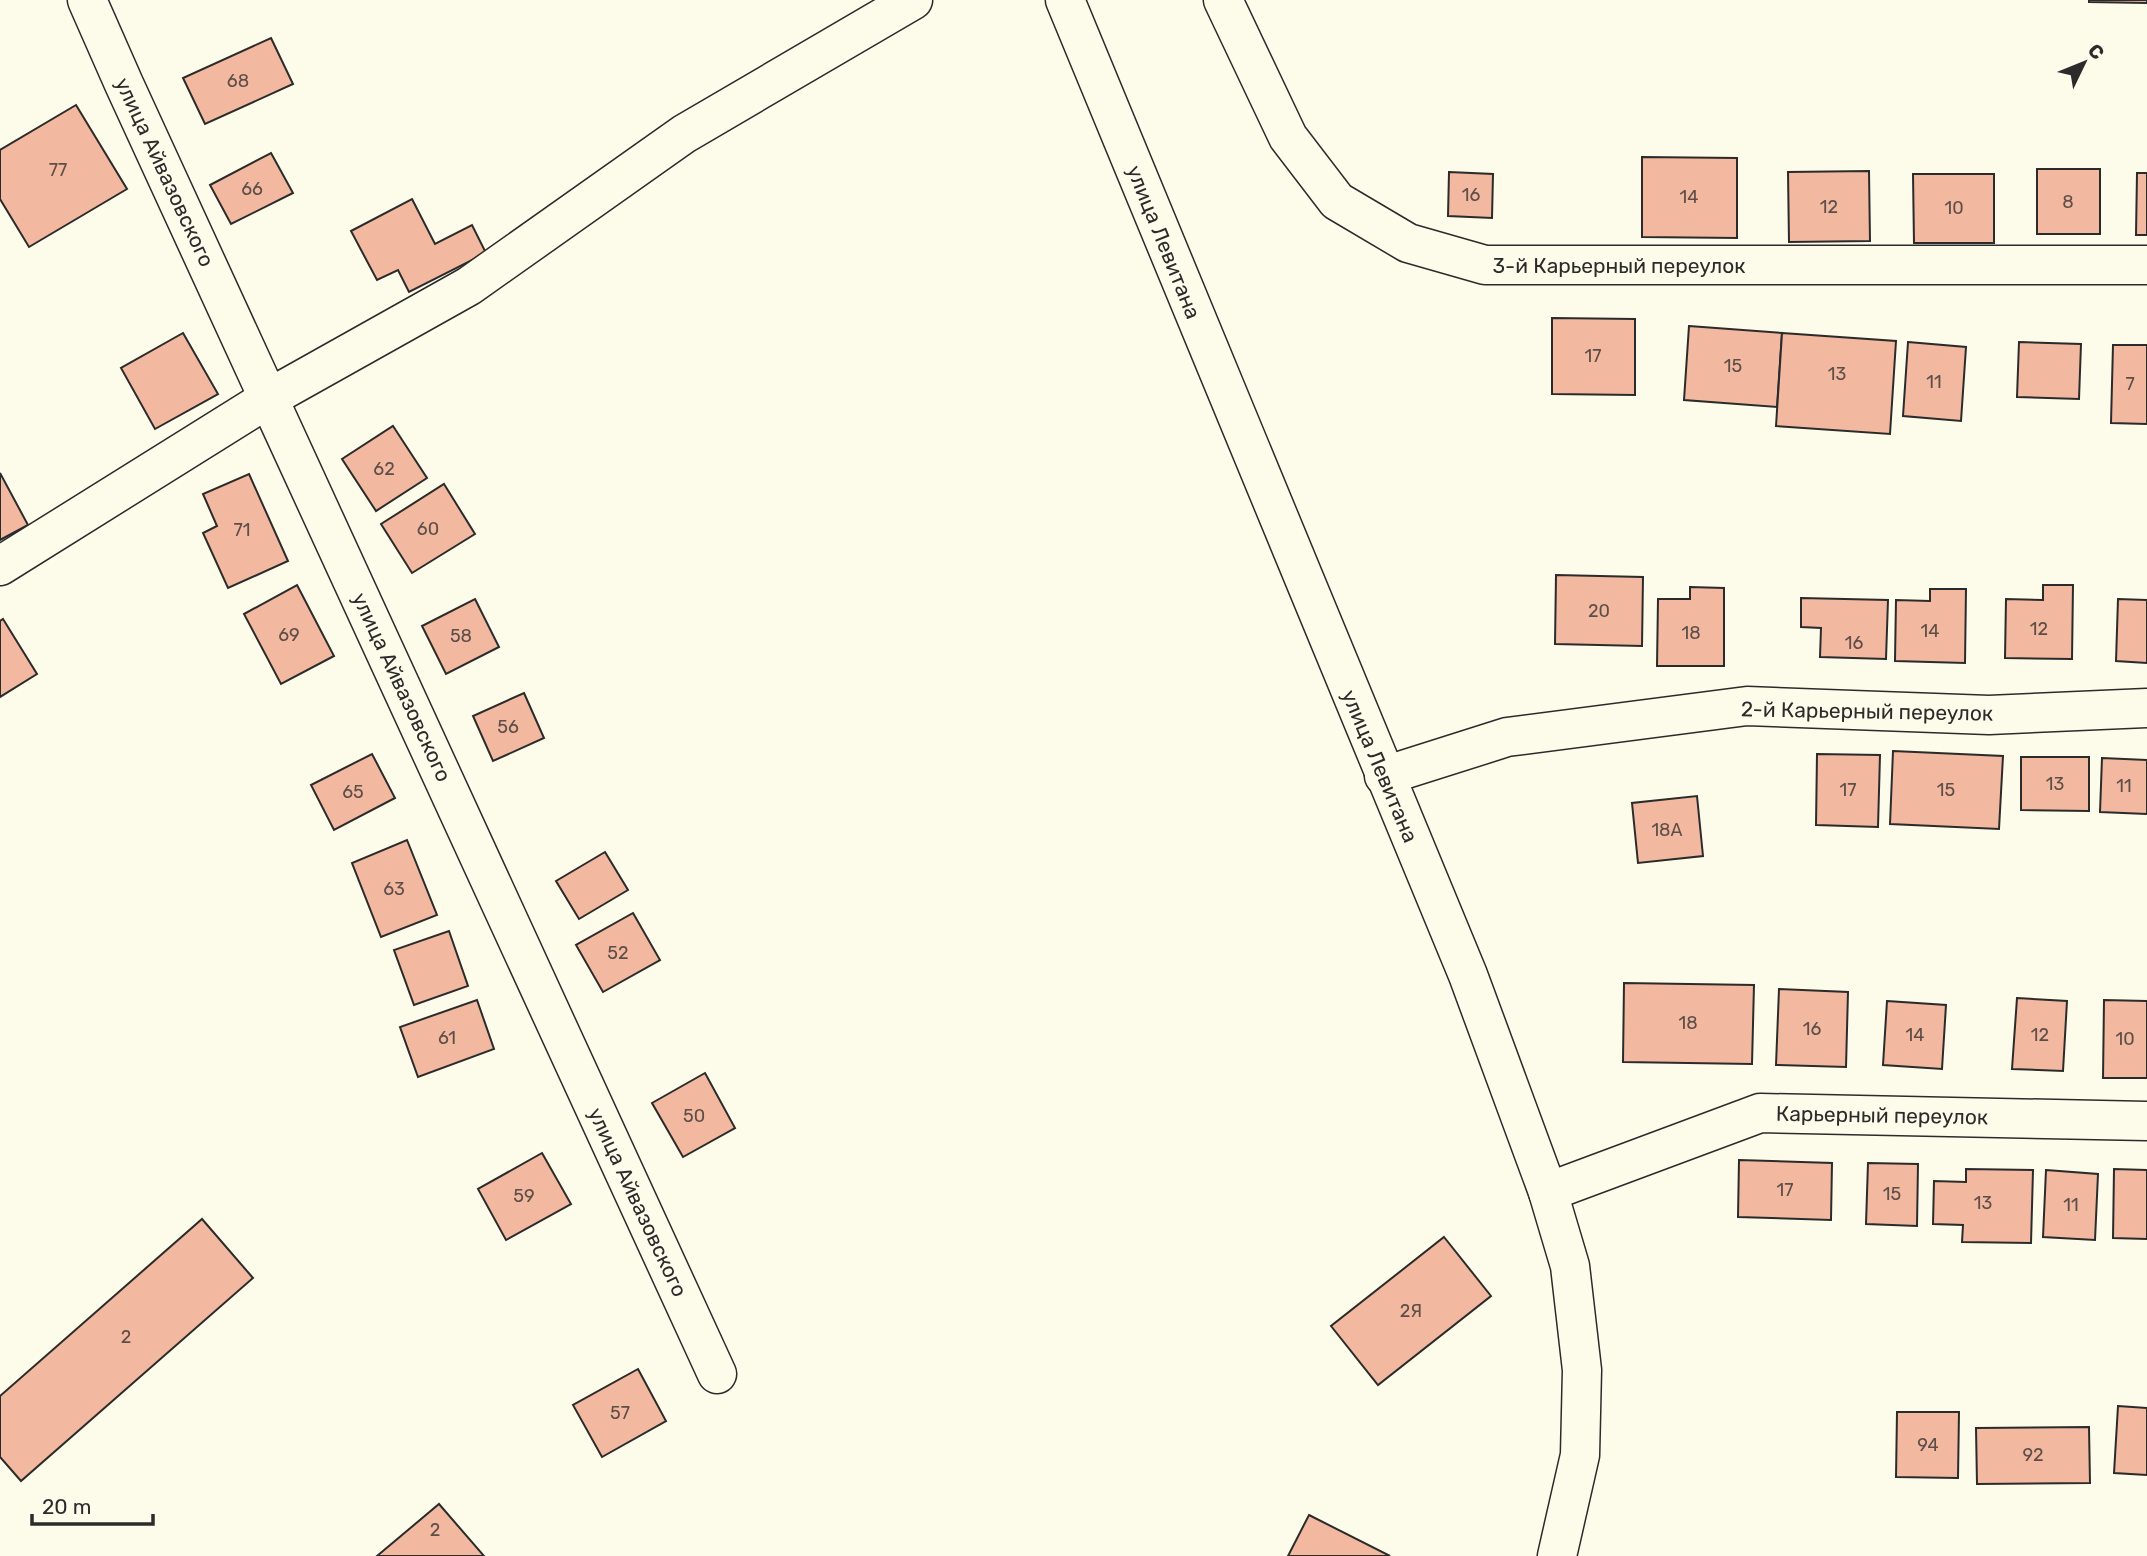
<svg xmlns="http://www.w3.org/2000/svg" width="2147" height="1556" font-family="Rubik,sans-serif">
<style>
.building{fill:#f2b8a0;stroke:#2b2b2b;stroke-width:2}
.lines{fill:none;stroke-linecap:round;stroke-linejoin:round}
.minor-casing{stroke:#2b2b2b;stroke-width:41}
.major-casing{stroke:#2b2b2b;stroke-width:41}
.minor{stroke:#fdfbea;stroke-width:38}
.major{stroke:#fdfbea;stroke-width:38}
.labels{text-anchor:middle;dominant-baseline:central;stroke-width:5;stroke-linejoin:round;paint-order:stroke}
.number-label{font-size:18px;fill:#5d4e48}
.street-label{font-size:21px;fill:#2b2b2b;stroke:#fdfbea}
</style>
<rect width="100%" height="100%" fill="#fdfbea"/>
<g class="building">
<polygon points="2089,0 2147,0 2147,3 2089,2"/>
<polygon points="271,38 293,84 205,124 183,78"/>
<polygon points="76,105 127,189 29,247 0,199 0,150"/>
<polygon points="271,153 293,193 231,224 210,185"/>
<polygon points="1642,157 1737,158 1737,238 1642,237"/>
<rect x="2037" y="169" width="63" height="65"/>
<polygon points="1869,171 1870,241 1789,242 1788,172"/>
<polygon points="1449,172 1493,174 1492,218 1448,216"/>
<polygon points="2137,173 2147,173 2147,235 2136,235"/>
<polygon points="1913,174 1994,174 1994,243 1914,243"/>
<polygon points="412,199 435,244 472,225 486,253 409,292 398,270 377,280 351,231"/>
<polygon points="1552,318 1635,319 1635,395 1552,394"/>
<polygon points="1689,326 1782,333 1777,407 1684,400"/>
<polygon points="183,333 218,394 155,429 121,368"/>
<polygon points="1782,333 1896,341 1890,434 1776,426"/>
<polygon points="1908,342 1966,347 1961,421 1903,416"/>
<polygon points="2019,342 2081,344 2079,399 2017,397"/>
<polygon points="2113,345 2147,345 2147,424 2111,423"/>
<polygon points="393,426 427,478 376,511 342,459"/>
<polygon points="0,473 28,525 0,540"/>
<polygon points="249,474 288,561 228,588 203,533 217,526 203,494"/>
<polygon points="444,484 475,534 412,573 381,524"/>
<polygon points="1556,575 1643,577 1642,646 1555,644"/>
<polygon points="297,585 334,656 281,684 244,614"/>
<polygon points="2043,585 2073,585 2072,659 2005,658 2006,599 2043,600"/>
<polygon points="1690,587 1724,588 1724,666 1657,666 1658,599 1690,599"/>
<polygon points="1930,589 1966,589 1965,663 1895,661 1896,600 1930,601"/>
<polygon points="1801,598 1888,600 1886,659 1820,657 1821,628 1801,627"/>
<polygon points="475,599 499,647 446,674 422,626"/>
<polygon points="2118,599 2147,600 2147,663 2116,661"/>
<polygon points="3,619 37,674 0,697 0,621"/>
<polygon points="524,693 544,738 493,761 473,716"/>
<polygon points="1893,751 2003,756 1999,829 1890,824"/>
<polygon points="372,754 395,798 334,830 311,785"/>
<polygon points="1817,754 1880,755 1878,827 1816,825"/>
<polygon points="2021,757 2089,757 2089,811 2021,810"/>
<polygon points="2102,758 2147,760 2147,814 2100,812"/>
<polygon points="1697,796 1703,856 1638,863 1632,803"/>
<polygon points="407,840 437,915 381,937 352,863"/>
<polygon points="605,852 628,890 579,919 556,881"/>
<polygon points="633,913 660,960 603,992 576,945"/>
<polygon points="449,931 468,986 414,1005 394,950"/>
<polygon points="1624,983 1754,985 1752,1064 1623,1062"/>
<polygon points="1779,989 1848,992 1846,1067 1776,1065"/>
<polygon points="2017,998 2067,1001 2063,1071 2012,1069"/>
<polygon points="477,1000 494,1049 418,1077 400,1027"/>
<polygon points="2104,1000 2147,1001 2147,1078 2103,1078"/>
<polygon points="1887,1001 1946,1005 1942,1069 1883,1065"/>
<polygon points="705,1073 735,1128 683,1157 652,1103"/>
<polygon points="542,1153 571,1204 506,1240 478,1189"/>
<polygon points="1739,1160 1832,1163 1831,1220 1738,1217"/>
<polygon points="1868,1163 1918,1164 1917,1226 1866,1224"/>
<polygon points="1966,1169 2033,1170 2031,1243 1962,1242 1963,1225 1933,1224 1934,1181 1966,1182"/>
<polygon points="2114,1169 2147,1170 2147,1239 2113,1238"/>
<polygon points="2046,1170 2098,1174 2095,1240 2043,1237"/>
<polygon points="202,1219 253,1278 21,1481 0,1457 0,1396"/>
<polygon points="1444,1237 1491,1296 1378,1385 1331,1326"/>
<polygon points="638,1369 666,1421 602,1457 573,1405"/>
<polygon points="2118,1406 2147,1408 2147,1475 2114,1473"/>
<polygon points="1897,1412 1959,1412 1958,1478 1896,1477"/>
<polygon points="2089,1427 2090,1483 1977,1484 1976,1428"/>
<polygon points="439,1504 484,1556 377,1556"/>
<polygon points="1309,1515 1390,1556 1288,1556"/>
</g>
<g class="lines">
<defs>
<g id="minor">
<polyline points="87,0 124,84 717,1374"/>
<polyline points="1223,0 1288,137 1337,201 1408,243 1485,265 2147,265"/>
<polyline points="0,566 269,398 469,286 684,134 913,0"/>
<polyline points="1384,776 1507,737 1747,706 1989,715 2147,708"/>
<polyline points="1548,1192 1760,1113 2147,1121"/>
</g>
<polyline id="major" points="1065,0 1468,975 1548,1192 1570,1266 1582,1370 1580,1455 1557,1556"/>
</defs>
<use href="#minor" class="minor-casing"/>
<use href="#major" class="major-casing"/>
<use href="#minor" class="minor"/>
<use href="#major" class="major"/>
</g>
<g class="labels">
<g class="number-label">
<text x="238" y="81">68</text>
<text x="58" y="170">77</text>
<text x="252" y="189">66</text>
<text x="1471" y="195">16</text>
<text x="1689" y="197">14</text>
<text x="2068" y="202">8</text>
<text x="1829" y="207">12</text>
<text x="1954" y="208">10</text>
<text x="1593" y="356">17</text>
<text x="1733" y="366">15</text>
<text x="1837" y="374">13</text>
<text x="1934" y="382">11</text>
<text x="2130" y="384">7</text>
<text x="384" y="469">62</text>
<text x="428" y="529">60</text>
<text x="242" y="530">71</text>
<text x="1599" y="611">20</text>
<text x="2039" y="629">12</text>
<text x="1930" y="631">14</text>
<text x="1691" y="633">18</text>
<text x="289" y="635">69</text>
<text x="461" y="636">58</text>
<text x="1854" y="643">16</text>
<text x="508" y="727">56</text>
<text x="2055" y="784">13</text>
<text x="2124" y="786">11</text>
<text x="1848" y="790">17</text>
<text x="1946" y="790">15</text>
<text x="353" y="792">65</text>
<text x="1667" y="830">18А</text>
<text x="394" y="889">63</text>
<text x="618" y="953">52</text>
<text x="1688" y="1023">18</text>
<text x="1812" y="1029">16</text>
<text x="1915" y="1035">14</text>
<text x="2040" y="1035">12</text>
<text x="447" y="1038">61</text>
<text x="2125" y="1039">10</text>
<text x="694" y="1116">50</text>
<text x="1785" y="1190">17</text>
<text x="1892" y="1194">15</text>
<text x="524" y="1196">59</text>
<text x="1983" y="1203">13</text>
<text x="2071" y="1205">11</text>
<text x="1411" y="1311">2Я</text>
<text x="126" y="1337">2</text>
<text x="620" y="1413">57</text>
<text x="1928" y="1445">94</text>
<text x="2033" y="1455">92</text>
<text x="435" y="1530">2</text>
</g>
<g class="street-label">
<text transform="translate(165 172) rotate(65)">улица Айвазовского</text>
<text transform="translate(1164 242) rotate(68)">улица Левитана</text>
<text x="1619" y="265">3-й Карьерный переулок</text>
<text transform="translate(402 687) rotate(65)">улица Айвазовского</text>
<text transform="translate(1867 711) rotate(1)">2-й Карьерный переулок</text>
<text transform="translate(1380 766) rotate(67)">улица Левитана</text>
<text transform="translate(1882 1115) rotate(1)">Карьерный переулок</text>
<text transform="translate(638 1202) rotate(65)">улица Айвазовского</text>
</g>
</g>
<g transform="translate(2084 63) rotate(47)" stroke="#fdfbea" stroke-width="5" paint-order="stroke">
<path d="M0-5L12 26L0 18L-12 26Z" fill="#2b2b2b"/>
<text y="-10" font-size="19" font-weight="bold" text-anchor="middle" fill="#2b2b2b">С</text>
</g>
<path d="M32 1514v10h121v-10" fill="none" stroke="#2b2b2b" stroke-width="3.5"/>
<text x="42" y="1514" font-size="21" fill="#2b2b2b" stroke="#fdfbea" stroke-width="5" paint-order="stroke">20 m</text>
</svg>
